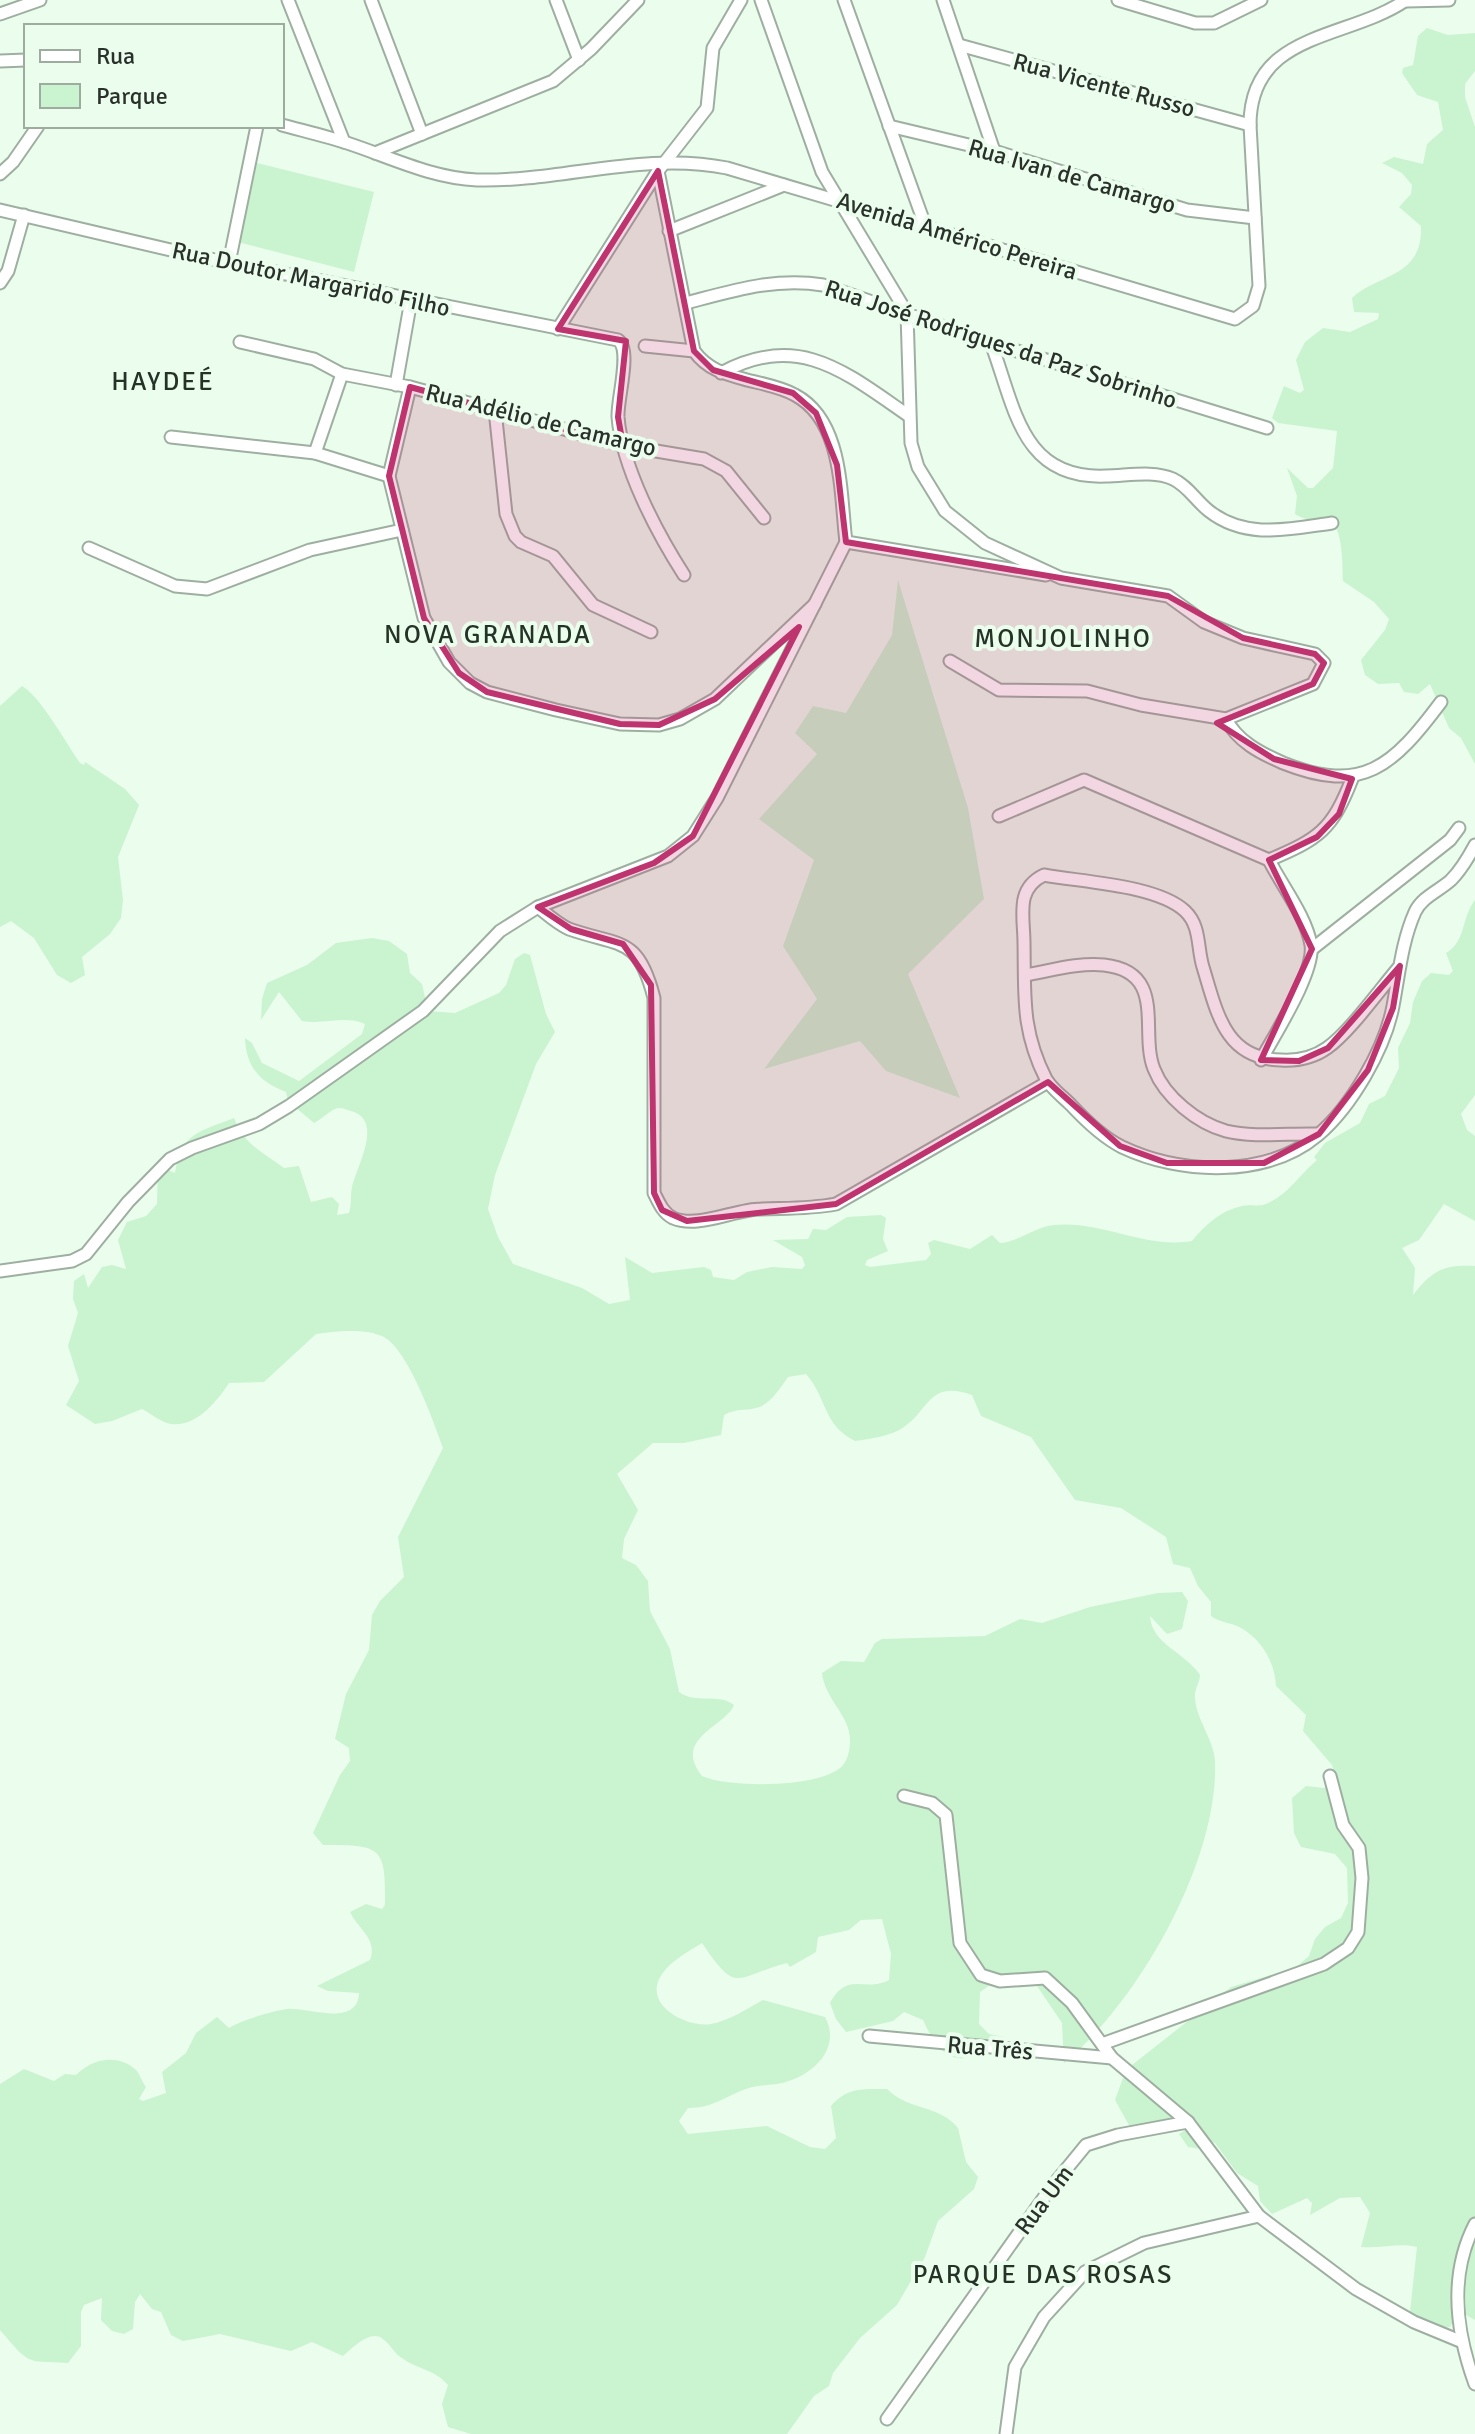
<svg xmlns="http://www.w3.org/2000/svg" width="1475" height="2434" font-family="Signika,sans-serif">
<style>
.green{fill:#c9f4cf}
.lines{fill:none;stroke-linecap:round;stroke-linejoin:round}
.street-casing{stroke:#9eafa1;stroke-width:15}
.street{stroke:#fff;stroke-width:11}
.marked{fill:#be346e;fill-opacity:0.2;stroke:#be346e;stroke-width:6;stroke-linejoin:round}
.labels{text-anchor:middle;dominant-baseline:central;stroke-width:8;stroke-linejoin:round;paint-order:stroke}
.street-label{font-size:24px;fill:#2a312b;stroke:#ebfded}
.neighbourhood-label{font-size:26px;letter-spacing:2px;fill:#253327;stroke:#ebfded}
</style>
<rect width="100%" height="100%" fill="#ebfded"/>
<g class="green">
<path d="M 1427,28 L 1448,35 L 1475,33 L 1475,71 L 1465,84 L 1465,97 L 1475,127 L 1475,764 L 1461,738 L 1449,728 L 1430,684 L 1418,694 L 1404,692 L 1399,683 L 1378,684 L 1365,675 L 1361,660 L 1385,630 L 1389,619 L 1374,602 L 1343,581 C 1342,563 1344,529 1328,518 C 1317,523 1305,520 1295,514 L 1297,496 L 1287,468 L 1308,488 L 1313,488 L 1333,468 L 1337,431 L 1278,423 L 1272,418 L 1284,386 L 1300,393 L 1304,390 L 1296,360 L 1305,342 L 1323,328 L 1350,332 L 1378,319 L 1379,313 L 1354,312 L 1352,298 C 1379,273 1423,278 1421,226 L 1399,207 L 1411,194 L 1412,185 L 1402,173 L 1382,163 L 1394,157 L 1423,164 L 1427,144 L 1443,130 L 1438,102 L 1417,95 L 1402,73 L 1403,68 L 1413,65 L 1418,36 Z"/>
<polygon points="257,163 374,192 354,272 238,242"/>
<polygon points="898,580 968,808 984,899 908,974 960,1098 886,1071 860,1041 764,1069 817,999 783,946 814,860 759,819 817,754 795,733 813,706 846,713 892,635"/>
<path d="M 22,686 C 41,697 66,743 80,763 L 84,765 L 85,762 L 125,789 L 139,805 L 118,857 L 123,900 L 121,918 L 110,934 L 82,957 L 85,975 L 71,983 L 57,975 L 34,938 L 11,921 L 0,927 L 0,706 Z"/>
<path d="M 1475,900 L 1475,1095 L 1461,1114 L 1467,1130 L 1475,1136 L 1475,1221 L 1444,1204 L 1419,1240 L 1402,1248 L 1415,1268 L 1413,1295 C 1432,1271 1443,1264 1475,1266 L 1475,2320 L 1459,2311 L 1450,2327 L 1436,2329 L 1406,2312 L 1410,2312 L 1417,2247 C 1400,2242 1382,2249 1361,2247 L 1370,2213 L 1360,2197 L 1340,2198 L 1310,2215 L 1312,2203 L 1307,2198 L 1272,2214 L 1260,2201 L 1258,2186 L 1237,2173 L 1215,2143 L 1210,2141 L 1201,2149 L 1188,2147 L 1179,2134 L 1192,2126 L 1181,2116 L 1150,2127 L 1130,2127 L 1115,2100 L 1123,2078 L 1132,2065 L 1231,1987 L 1295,1968 L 1309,1956 L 1315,1939 L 1325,1927 L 1341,1918 L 1348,1903 L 1347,1868 L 1335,1854 L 1301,1847 L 1294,1833 L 1292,1798 L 1306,1786 L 1324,1788 L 1337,1780 L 1332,1765 L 1303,1731 L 1306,1715 L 1276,1686 C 1275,1662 1261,1639 1241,1628 C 1231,1622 1220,1623 1211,1616 L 1211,1602 L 1198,1586 L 1190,1568 L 1173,1564 L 1166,1537 L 1121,1508 L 1075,1500 L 1031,1437 L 981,1416 L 972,1395 C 929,1380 930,1409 904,1427 C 892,1436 869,1439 855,1441 C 822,1424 828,1399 806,1374 L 788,1377 C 780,1388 770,1405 756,1408 C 743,1411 737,1408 724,1415 L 721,1435 L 684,1443 L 653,1443 L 617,1474 L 638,1510 L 624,1539 L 622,1558 L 636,1565 L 648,1581 L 650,1611 L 670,1649 L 679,1692 C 695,1704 719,1693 734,1705 C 725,1727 672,1738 702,1776 C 729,1788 816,1788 840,1768 C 848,1762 850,1749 850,1740 C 850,1715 825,1700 822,1673 L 841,1661 L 864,1662 L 875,1643 L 882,1639 L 985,1636 L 1020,1619 L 1042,1623 L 1090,1607 L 1158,1593 L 1182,1592 L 1188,1601 L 1182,1629 L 1167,1634 L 1150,1616 C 1152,1645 1185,1652 1200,1675 C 1200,1682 1194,1690 1195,1698 C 1196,1719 1214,1740 1215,1761 C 1219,1860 1139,2001 1064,2063 L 1062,2023 L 1035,1983 L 990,1985 L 980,1992 L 979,2024 L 989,2034 L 1004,2037 L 1007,2042 L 1005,2046 C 960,2065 944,2066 923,2020 L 904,2012 L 893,2021 L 846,2032 L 836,2019 L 830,2003 C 848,1970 865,1993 889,1980 L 891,1954 L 882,1919 L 861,1920 L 849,1930 L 818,1937 L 816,1952 L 790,1967 L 787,1963 C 734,1977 738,1996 702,1943 C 686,1953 668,1962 659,1979 C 646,2008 689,2028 711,2024 C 729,2021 748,2008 763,2000 L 825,2017 C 842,2048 813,2076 782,2083 C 770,2086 758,2084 746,2089 C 724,2097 713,2108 688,2108 L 679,2121 L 688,2134 L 767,2126 L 810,2147 L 825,2149 L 836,2138 L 831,2106 C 847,2087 863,2089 887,2089 C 909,2111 938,2104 958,2128 L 966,2162 L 978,2177 L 974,2189 L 938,2221 L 925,2257 L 897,2305 L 860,2338 L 833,2373 L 829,2386 L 814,2396 L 787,2434 L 471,2434 L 448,2427 L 442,2404 L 448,2385 C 435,2369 415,2369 399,2356 C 392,2350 385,2336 375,2336 C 364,2336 351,2349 343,2356 L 312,2342 L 291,2351 L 220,2334 L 183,2341 L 171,2335 L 161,2312 L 152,2309 L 140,2294 L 135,2302 L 133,2329 L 124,2334 L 112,2331 L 101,2320 L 102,2298 L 84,2305 L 81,2312 L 81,2346 L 68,2363 C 25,2361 30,2365 0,2330 L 0,2084 L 24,2069 L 54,2081 L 65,2074 L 76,2075 C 92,2059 117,2053 136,2070 C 140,2074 142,2082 146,2087 L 139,2099 L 143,2101 L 166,2093 L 162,2072 L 186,2053 L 196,2033 L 217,2017 L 229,2028 C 239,2021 275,2010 288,2009 C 306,2007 358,2028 359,1993 L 328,1991 L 317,1986 L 370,1960 C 378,1939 358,1929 350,1912 L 366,1904 L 382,1909 L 385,1905 C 386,1846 381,1845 323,1845 L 313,1833 L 340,1775 L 350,1761 L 349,1748 L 335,1739 L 346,1694 L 369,1650 L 372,1615 L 380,1601 L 404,1577 L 398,1537 L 443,1448 C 434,1422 408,1350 384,1337 C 366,1328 336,1331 316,1334 L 264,1382 L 229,1383 C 217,1401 197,1427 171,1424 C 162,1423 150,1413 142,1409 L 112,1421 L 95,1424 L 66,1405 L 79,1381 L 68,1346 L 78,1313 L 73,1299 L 74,1281 L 84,1274 L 88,1288 L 102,1267 L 112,1265 L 126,1269 L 118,1240 L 127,1222 L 146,1216 L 157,1204 L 158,1166 L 175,1173 C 182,1132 199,1132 234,1118 C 244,1145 263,1152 284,1168 L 299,1166 L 311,1202 L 332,1197 L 339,1204 L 337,1215 L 349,1213 C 352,1204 350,1196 352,1187 C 356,1168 383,1123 354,1112 C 349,1111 341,1106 335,1109 C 328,1112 322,1119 314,1123 L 288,1101 L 286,1092 C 259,1082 246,1066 245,1038 L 252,1043 L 262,1063 L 299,1081 L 362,1034 L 365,1024 C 345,1015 324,1025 302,1021 L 279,992 L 261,1020 L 262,999 L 267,983 L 307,965 L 336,943 L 372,938 L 389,941 L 407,954 L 410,973 L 422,984 L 428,1011 L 455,1013 L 499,993 L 506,985 L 515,959 L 524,953 L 530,955 L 546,1014 L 555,1032 L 536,1064 L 495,1175 L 488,1209 L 498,1237 L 513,1264 L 582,1288 L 609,1304 L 630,1300 L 625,1257 L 652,1273 L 704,1267 L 711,1270 L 713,1277 L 734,1280 L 747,1272 L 772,1267 L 802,1269 L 805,1265 L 802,1257 L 773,1240 L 808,1239 L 813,1229 L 826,1230 L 847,1217 L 881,1215 L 886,1218 L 883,1239 L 888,1251 L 867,1260 L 865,1265 L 870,1267 L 926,1260 L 931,1254 L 928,1243 L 934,1240 L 970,1249 L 992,1235 L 1000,1243 C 1018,1242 1035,1227 1054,1225 C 1101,1220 1145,1249 1192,1241 C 1205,1225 1220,1211 1242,1206 C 1250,1204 1258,1207 1266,1204 C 1289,1194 1299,1175 1317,1160 L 1314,1157 L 1325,1143 L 1360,1123 L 1369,1104 L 1385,1096 L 1399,1068 L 1398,1048 L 1410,1023 L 1413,1002 L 1422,981 L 1431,973 L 1449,975 L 1453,971 L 1446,953 C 1466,942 1461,918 1475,900 Z"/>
</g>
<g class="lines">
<defs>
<g id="street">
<polyline points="288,0 344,142"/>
<polyline points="371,0 422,134"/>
<polyline points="556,0 579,60"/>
<path d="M 741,0 L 713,48 L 707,108 L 658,171 L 694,351 C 708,370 725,374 747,380 C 763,384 781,387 795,395 C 844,421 840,495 846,542"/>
<polyline points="761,0 822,172 907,313 911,443 918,467 945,511 985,543 1061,578 1168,596 1204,622 1243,638 1315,654 1324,663 1313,684 1226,719 1141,705 1087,691 999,690 950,661"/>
<polyline points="844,0 925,225"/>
<polyline points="943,0 994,151"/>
<polyline points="1118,0 1195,23 1214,23 1261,0"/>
<polyline points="1406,1 1449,0"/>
<polyline points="0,14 40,0"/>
<polyline points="959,45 1250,125"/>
<polyline points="0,61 26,60"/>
<path d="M 282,125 C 304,131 326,136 347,143 C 390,157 431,178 477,180 C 561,182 643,151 727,168 L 1235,319 L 1253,306 L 1259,286 L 1250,125 C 1250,31 1348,40 1406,0"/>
<polyline points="889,126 994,151 1187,210 1255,218"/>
<polyline points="375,153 553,81 591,49 638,0"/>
<polyline points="0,174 13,162 38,126"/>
<path d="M 0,210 L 205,258 L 618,340 C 632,350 617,399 618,417 C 622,467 657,533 684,575"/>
<polyline points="669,231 784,185"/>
<polyline points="229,263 257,126"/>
<polyline points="0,283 8,271 24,215"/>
<path d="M 686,303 C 732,291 775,277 823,285 L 991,343 L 1267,428"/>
<polyline points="558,329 658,171"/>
<polyline points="240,342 314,359 342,374 410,387 626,446 704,459 726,471 764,518"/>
<path d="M 991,343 C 1015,407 1021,480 1106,476 C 1126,476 1153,470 1173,479 C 1188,486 1196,501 1209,511 C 1246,540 1289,529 1332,523"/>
<polyline points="645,346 694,351"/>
<path d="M 721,373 C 799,331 845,372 909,416"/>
<polyline points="396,385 411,300"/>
<polyline points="410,387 389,476 424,618 449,662 470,683 487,692 556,710 620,724 659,725 680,719 715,699 815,604"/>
<polyline points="495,410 506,514 515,536 521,542 553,556 593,605 651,632"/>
<polyline points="171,437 315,453 389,476"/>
<polyline points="315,453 342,374"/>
<polyline points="846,542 1046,575"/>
<polyline points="89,548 175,586 207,589 310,550 402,530"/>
<path d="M 1226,719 C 1237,741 1260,753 1283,763 C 1363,795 1393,766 1441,702"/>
<path d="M 999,816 L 1084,780 L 1269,860 C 1319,839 1332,830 1352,779"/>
<polyline points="538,907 668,856 693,836 717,798 846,542"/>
<polyline points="1312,949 1450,840 1459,828"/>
<path d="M 1400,966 C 1381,988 1349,1033 1327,1048 C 1313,1058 1298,1061 1281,1060 C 1225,1059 1217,1013 1203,967 C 1197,948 1201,926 1185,911 C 1157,885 1082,882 1044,875 C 1015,889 1024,916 1024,943 C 1025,995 1021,1030 1046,1079 C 1052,1089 1063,1097 1071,1105 C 1085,1120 1104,1138 1122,1147 C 1181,1175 1267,1178 1318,1135 C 1351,1107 1385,1049 1393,1006 C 1399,974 1402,941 1415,912 C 1422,897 1439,891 1451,880 C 1461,870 1468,858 1475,845"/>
<path d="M 1025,975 C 1049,971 1080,962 1104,965 C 1168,972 1139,1032 1154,1069 C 1165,1097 1197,1123 1226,1131 C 1254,1138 1290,1133 1318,1134"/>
<path d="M 1261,1060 C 1275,1034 1315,972 1311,945 C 1306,916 1282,886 1269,860"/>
<path d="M 0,1271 L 72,1261 L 86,1254 L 128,1202 L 170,1159 L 192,1148 L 259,1124 L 289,1106 L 423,1011 L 500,931 L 538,907 C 548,915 558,924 569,929 C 620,947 638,935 654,998 L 654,1193 C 659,1203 663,1213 673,1218 C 698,1229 735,1209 761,1209 C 788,1208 809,1209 836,1204 L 1048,1082"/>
<polyline points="904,1796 932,1803 946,1815 960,1943 981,1975 1000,1981 1045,1978 1072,2003 1112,2058 1188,2122 1259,2216 1356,2289 1414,2322 1460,2341"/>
<polyline points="869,2036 1112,2058"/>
<polyline points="1102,2044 1324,1964 1348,1948 1358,1932 1362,1878 1359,1848 1343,1825 1330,1776"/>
<path d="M 1475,2224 C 1448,2276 1456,2332 1475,2384"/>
<polyline points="887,2419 1050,2189 1086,2145 1118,2135 1188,2122"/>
<polyline points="1006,2434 1015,2367 1044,2317 1085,2272 1144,2243 1259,2216"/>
</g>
</defs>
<use href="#street" class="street-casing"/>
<use href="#street" class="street"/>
</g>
<path class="marked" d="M 658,171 L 694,351 L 713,370 L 793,393 L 816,413 L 837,465 L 846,542 L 1168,596 L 1243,638 L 1315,654 L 1324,663 L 1313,684 L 1217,723 L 1274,759 L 1352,779 L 1339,814 L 1317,837 L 1269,860 L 1312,949 L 1261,1060 L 1299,1061 L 1328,1048 L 1400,966 L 1393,1008 L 1368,1070 L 1319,1134 L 1264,1163 L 1167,1163 L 1120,1146 L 1048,1082 L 836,1204 L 687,1221 L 662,1210 L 654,1193 L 651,985 L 623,944 L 571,929 L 538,907 L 654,863 L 693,836 L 799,627 L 715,699 L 659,725 L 620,724 L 487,692 L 459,673 L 424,618 L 389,476 L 410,387 L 623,445 L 618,417 L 626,341 L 558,329 Z"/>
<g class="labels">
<g class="street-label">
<text transform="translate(1104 85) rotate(15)">Rua Vicente Russo</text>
<text transform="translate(1072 176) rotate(16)">Rua Ivan de Camargo</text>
<text transform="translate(957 236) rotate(17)">Avenida Américo Pereira</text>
<text transform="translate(311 279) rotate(12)">Rua Doutor Margarido Filho</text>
<text transform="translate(1001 344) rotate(18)">Rua José Rodrigues da Paz Sobrinho</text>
<text transform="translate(541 420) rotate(14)">Rua Adélio de Camargo</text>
<text transform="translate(990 2048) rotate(5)">Rua Três</text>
<text transform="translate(1044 2200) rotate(-53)">Rua Um</text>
</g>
<g class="neighbourhood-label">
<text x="163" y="382">HAYDEÉ</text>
<text x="488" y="635">NOVA GRANADA</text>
<text x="1063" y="639">MONJOLINHO</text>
<text x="1043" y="2275">PARQUE DAS ROSAS</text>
</g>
</g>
<rect x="24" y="24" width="260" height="104" fill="#ebfded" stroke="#9eab9f" stroke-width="2"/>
<rect x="40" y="50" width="40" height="12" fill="#ffffff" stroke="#9eab9f" stroke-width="2"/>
<text x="96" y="64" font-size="24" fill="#2a312b">Rua</text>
<rect x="40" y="84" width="40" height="24" fill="#c9f4cf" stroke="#9eab9f" stroke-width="2"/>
<text x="96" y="104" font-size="24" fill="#2a312b">Parque</text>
</svg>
